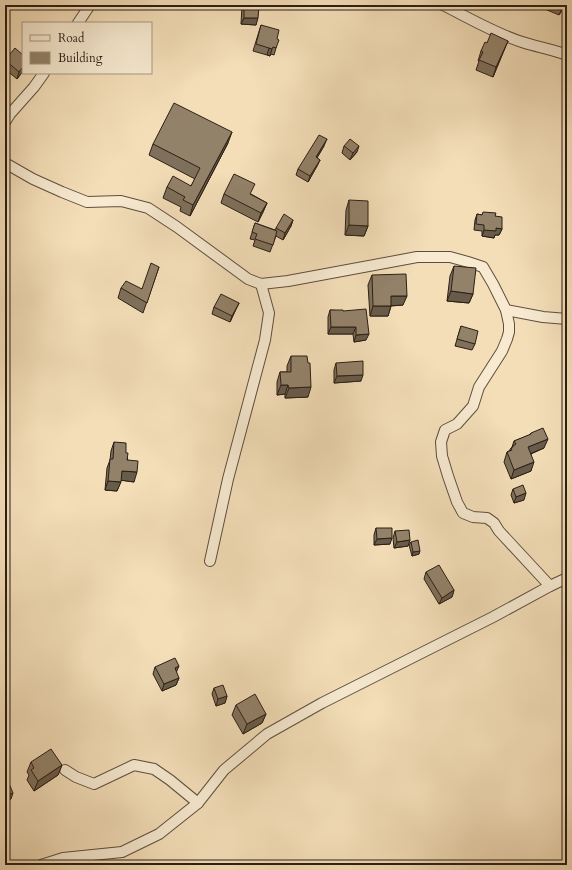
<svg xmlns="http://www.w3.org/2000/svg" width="572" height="870" font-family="Cardo,serif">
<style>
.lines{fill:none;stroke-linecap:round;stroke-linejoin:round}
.minor-casing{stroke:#5e4e3e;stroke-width:12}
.minor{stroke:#f7ead1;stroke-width:10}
.wall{fill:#7e705b;stroke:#2c1e15}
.shaded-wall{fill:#675b4a;stroke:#2c1e15}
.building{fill:#93826a;stroke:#2c1e15}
</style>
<rect width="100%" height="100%" fill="#f3deb8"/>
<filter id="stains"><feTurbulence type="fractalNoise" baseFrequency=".005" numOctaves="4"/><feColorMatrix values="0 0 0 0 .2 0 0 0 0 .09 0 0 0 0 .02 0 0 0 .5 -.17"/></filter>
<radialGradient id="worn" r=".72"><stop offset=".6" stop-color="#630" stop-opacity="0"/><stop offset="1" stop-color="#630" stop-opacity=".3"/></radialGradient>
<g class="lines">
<defs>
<g id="minor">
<path d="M 443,5 C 469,18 494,33 522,42 C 537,47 552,49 567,55"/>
<polyline points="78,23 90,5"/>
<polyline points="5,122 10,114 34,87 44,73"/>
<polyline points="5,163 33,179 62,192 87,202 121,201 148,208 177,227 248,279 261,284 288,281 417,257 450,257 468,262 483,267 493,284 506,310 509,324 509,332 507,339 502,351 479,387 473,406 457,424 445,430 441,442 442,456 448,476 457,502 463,513 473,517 487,518 494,523 499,531 550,586"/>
<polyline points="506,310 543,317 567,319"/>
<polyline points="210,561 228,479 265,340 269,313 261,284"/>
<polyline points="65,770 76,777 94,784 134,765 154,769 170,780 198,803"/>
<polyline points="41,865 63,858 122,852 159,834 198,803 224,770 267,734 322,703 493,617 550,586 567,578"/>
</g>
</defs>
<use href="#minor" class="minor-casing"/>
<use href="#minor" class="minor"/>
</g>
<g class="wall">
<polygon points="242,5 260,5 259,9 256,25 241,24"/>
<polygon points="540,5 565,5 559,15 540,7"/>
<polygon points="261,25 277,39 276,48 274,55 271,54 270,56 267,55 253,51"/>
<polygon points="508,41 493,77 476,70 479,61 478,61 481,51 487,43"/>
<polygon points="5,60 23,71 17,79 5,69"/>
<polygon points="228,143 190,216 180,211 181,207 163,198 167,187 191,186 195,179 149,155 153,144"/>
<polygon points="324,146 317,158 320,160 317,166 308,182 296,175 298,169"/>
<polygon points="344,146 357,152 350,160 342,153"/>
<polygon points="224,194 251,194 267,203 263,212 258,222 221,203"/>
<polygon points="349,200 368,226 364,236 345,235 346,210"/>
<polygon points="477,214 482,215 495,216 502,229 499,235 495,235 494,238 482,236 482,231 474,230 475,220"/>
<polygon points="293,220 291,226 283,240 276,236 270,252 253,246 255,240 250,239 255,223 275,230 276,228"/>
<polygon points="454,266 473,294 469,303 447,301 450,276"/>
<polygon points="159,267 143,313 118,298 121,288 142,289"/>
<polygon points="372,275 403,305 391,306 388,316 370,316 368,285"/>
<polygon points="239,303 230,322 212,314 214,307"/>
<polygon points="330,310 343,311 366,340 354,342 353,334 328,334 328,317"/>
<polygon points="461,326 475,344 472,350 455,346"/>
<polygon points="291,356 308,397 285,398 285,394 277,395 277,382 280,372 287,372 287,366"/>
<polygon points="336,363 361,381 334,383 334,370"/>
<polygon points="531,433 544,448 531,454 531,471 511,479 504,462 507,452 509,451 511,448 512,447 514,441 530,435"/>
<polygon points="114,442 126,453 134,482 121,480 117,491 105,490 107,468 110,460 111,451"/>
<polygon points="513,489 524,500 514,503 511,495"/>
<polygon points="376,528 390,544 374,545 374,535"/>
<polygon points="395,531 410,540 408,546 394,548 393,538"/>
<polygon points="411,542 419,554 412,556 409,545"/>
<polygon points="426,572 454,590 452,597 439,604 424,579"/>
<polygon points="155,667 179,678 176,685 162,691 153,674"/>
<polygon points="214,688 227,696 225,703 216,706 212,694"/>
<polygon points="236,705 266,714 262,723 243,734 232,715"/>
<polygon points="31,762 62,765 58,775 34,791 27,780 29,775 27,772"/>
</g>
<g class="shaded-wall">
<polygon points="563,5 565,5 559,15 562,8"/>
<polygon points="244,18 258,18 256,25 241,24"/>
<polygon points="508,41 504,50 493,77 496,67"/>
<polygon points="269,48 272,49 270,56 267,55"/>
<polygon points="23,67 23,71 17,79 19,72"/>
<polygon points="232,132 228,143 190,216 193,205"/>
<polygon points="327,139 324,146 313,164 316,157"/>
<polygon points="359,146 357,152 350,160 353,153"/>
<polygon points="320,160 317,166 308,182 310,176"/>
<polygon points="267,203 263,212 258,222 261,213"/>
<polygon points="293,220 291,226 283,240 285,233"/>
<polygon points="349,225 368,226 364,236 345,235"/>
<polygon points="496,228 502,229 499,235 495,235 494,238 482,236 484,230"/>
<polygon points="451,291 473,294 469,303 447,301"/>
<polygon points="391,296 407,296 403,305 387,306"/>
<polygon points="239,303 236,309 230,322 232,316"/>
<polygon points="373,306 391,306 388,316 370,316"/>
<polygon points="331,327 356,327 353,334 328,334"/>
<polygon points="369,334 366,340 354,342 356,335"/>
<polygon points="363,375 361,381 334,383 337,376"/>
<polygon points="281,385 288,385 285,394 277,395"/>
<polygon points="311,387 308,397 285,398 289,388"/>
<polygon points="548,439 544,448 525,456 528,447"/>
<polygon points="534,462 531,471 511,479 514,470"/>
<polygon points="122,471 137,472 134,482 119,480"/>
<polygon points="108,481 121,482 117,491 105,490"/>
<polygon points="526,493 524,500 514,503 516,497"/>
<polygon points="392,538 390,544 374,545 377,539"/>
<polygon points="410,540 408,546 394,548 397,542"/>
<polygon points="420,551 419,554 412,556 413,552"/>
<polygon points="454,590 452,597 439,604 442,598"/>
<polygon points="179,666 176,673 175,668"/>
<polygon points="179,678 176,685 162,691 164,684"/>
<polygon points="227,696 225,703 216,706 218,699"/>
<polygon points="266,714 262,723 243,734 247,724"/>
<polygon points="62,765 58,775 34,791 38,781"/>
<polygon points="13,793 11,799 5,802 5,796"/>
</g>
<g class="building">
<polygon points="244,5 259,5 258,18 244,18"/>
<polygon points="553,5 563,5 562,8"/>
<polygon points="261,25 279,30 277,39 279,40 276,48 273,47 272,49 269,48 256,44"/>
<polygon points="491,33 508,41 496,67 479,60 483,52 481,51 485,42 487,43"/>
<polygon points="15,48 23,55 23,67 19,72 5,60"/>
<polygon points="174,103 232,132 193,205 183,200 185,197 167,187 173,176 191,186 200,168 153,144"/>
<polygon points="319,135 327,139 316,157 320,160 310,176 298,169"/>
<polygon points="350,139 359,146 353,153 344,146"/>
<polygon points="234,174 255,184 250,194 267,203 261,213 224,194"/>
<polygon points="349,200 368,201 368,226 349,225"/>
<polygon points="483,212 496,213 495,216 502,217 502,229 496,228 496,231 484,230 484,225 476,224 477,214 482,215"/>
<polygon points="284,214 293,220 285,233 276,228"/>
<polygon points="255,223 277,231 273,245 255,239 257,234 252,232"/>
<polygon points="151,263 159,267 147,303 121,288 126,281 142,289"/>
<polygon points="454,266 476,268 473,294 451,291"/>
<polygon points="406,274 407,296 391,296 391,306 373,306 372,275"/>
<polygon points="221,294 239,303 232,316 214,307"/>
<polygon points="366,309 369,334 356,335 356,327 331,327 330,310 343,310 343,311"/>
<polygon points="461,326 478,331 475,344 457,339"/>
<polygon points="291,356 307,356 308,363 310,363 311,387 289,388 288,385 281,385 280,372 291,372"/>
<polygon points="363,361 363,375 337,376 336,363"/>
<polygon points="543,428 548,439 528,447 534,462 514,470 507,452 512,450 511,448 513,447 513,446 516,444 514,441 531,434 531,433"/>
<polygon points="114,442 126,443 126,453 128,453 127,460 138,461 137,472 122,471 121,482 108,481 110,459 113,459"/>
<polygon points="523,485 526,493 516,497 513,489"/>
<polygon points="376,528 392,528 392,538 377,539"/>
<polygon points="409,530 410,540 397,542 395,531"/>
<polygon points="418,540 420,551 413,552 411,542"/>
<polygon points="439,565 454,590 442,598 426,572"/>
<polygon points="175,658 179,666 175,668 179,678 164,684 155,667"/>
<polygon points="223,685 227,696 218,699 214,688"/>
<polygon points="255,694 266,714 247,724 236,705"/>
<polygon points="51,749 62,765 38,781 31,770 34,768 31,762"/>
<polygon points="8,781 13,793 5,796 5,782"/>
</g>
<rect width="572" height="870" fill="none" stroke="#f3deb8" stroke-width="20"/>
<rect x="6" y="6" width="560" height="858" fill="none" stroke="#2c1e15" stroke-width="2"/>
<rect x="10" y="10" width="552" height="850" fill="none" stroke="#2c1e15"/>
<rect x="22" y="22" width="130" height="52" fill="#f7ead1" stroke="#a69886"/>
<rect x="30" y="35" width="20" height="6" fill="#f7ead1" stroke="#a69886"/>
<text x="58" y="42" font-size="12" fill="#2c1e15">Road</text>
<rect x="30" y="52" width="20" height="12" fill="#93826a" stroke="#a69886"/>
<text x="58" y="62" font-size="12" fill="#2c1e15">Building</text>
<rect width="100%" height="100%" filter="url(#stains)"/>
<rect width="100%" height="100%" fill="url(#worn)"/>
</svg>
